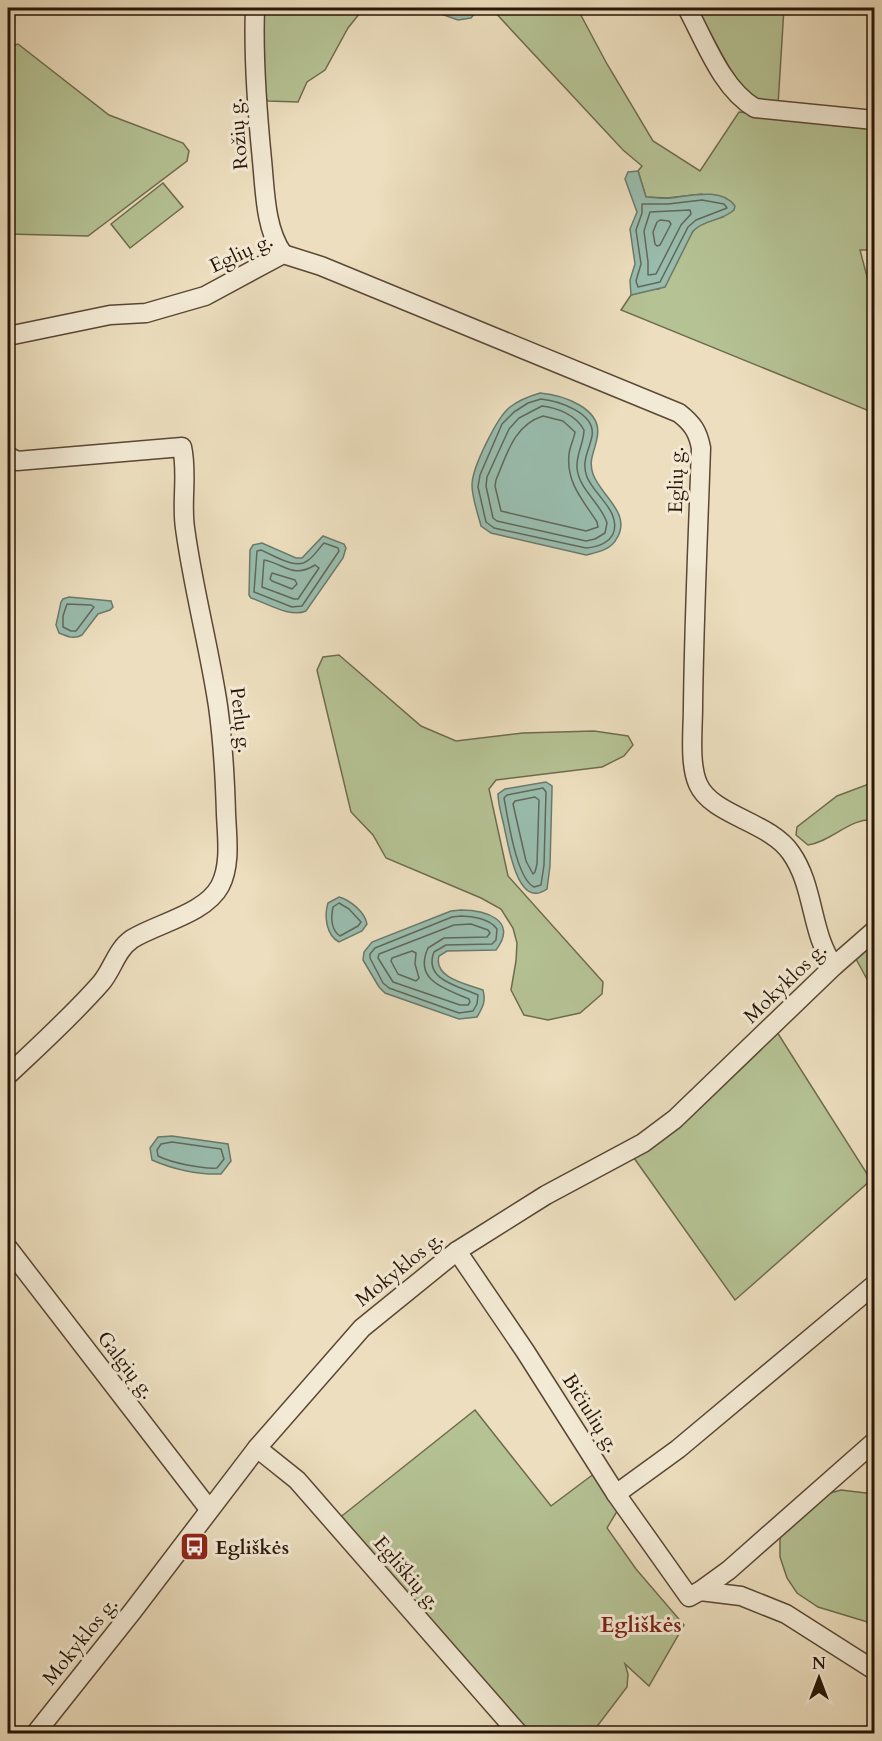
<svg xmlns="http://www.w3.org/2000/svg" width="882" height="1741" font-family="Cardo,serif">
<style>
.green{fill:#b5c294;stroke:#6f6c4e;stroke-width:1.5}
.water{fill:#99bcad;stroke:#6c796b;stroke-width:1.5}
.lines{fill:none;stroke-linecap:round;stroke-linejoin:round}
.shore{stroke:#61685a;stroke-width:1.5}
.minor-casing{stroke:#5a4735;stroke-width:21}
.minor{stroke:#f3ead5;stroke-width:18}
.labels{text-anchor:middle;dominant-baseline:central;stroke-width:6;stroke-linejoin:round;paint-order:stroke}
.street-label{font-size:20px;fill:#291507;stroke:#f3ead5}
.poi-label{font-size:20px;font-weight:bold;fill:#291507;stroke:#f3ead5;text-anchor:start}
.quarter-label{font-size:22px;font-weight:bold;fill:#7a1f14;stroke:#f3ead5}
</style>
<rect width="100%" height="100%" fill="#ecdebe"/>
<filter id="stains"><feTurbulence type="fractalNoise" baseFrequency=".00333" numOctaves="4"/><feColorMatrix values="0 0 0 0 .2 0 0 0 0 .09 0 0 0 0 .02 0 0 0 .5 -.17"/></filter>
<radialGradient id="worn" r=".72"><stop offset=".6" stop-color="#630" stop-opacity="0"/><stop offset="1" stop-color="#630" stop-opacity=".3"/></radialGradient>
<g class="green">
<polygon points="259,8 364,8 348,28 325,70 307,82 298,102 268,101 260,93"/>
<path d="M 491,8 L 577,8 L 607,64 L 653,141 L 700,171 L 739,112 L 874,125 L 874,250 L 860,250 L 874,303 L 874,413 L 621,310 L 631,295 C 640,293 649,288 659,289 L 693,231 L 698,225 L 723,217 L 702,194 L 667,198 L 646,197 L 638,171 L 642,166 L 623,150 Z"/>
<path d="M 697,8 L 784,8 L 778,105 C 769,103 759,102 751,96 C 732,79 710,31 697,8 Z"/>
<polygon points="18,44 109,115 183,143 189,151 187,161 88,236 8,234 8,47"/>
<polygon points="163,183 183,207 130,248 111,224"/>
<polygon points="339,655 421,726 456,741 523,733 594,731 628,736 633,745 624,756 602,767 496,780 489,789 508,876 603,982 602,994 580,1013 548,1020 524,1015 511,990 516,961 517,943 513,928 501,909 481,898 386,858 373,835 351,812 317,670 323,657"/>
<path d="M 874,782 L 874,820 C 851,817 831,842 808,845 L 796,835 L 797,827 L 837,796 Z"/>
<polygon points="874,943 874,992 856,959"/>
<polygon points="777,1032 871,1180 735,1300 634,1158"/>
<polygon points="475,1410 551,1506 595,1473 619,1508 607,1528 636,1569 684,1625 649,1686 625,1664 628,1674 627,1687 592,1733 528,1733 338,1519"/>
<polygon points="841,1490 874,1494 874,1624 818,1607 797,1593 787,1578 780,1557 780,1537 786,1524 819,1496"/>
</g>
<g class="water">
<polygon points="424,8 477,8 476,12 471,18 458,20"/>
<path d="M 638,171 L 646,197 C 654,197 663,199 671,198 C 690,196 722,187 735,206 L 734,210 C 722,221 705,219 693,231 L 665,287 L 631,295 L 630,280 L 635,264 L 630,229 L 637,212 L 625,179 L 628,172 Z"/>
<path d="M 540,393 C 562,395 604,408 597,438 C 595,451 588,460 593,474 C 600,495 632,513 617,538 C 611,550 598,552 586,555 L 491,533 L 481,526 C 478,514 472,498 472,485 C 472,468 497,417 510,407 C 519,400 530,396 540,393 Z"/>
<path d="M 323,536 L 344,544 L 346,548 L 343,558 L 306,611 C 290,618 267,603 251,598 L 249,595 L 250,550 L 253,545 L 262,543 L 296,558 L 302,558 Z"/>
<path d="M 69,597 L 111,601 L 113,607 L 110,610 L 98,614 L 82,635 C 74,640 66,636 59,633 L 56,625 L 61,602 L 63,599 Z"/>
<path d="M 546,782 L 552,786 L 552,790 L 550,866 L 547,889 C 518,910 509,848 505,831 C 503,819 498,806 498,794 L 505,789 Z"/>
<path d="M 339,897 C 350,900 365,912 367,924 L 362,931 L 339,942 C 326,935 324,916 328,903 Z"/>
<path d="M 461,910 C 485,910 519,920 496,950 L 447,951 L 439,956 C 433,978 467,984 483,990 C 486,1001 483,1007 477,1017 L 459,1019 L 385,993 L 379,987 L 363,960 L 364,952 L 372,942 L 451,911 Z"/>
<path d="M 172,1136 L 228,1144 L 231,1161 L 221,1174 C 198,1175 172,1169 152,1160 L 150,1148 L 158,1137 Z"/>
</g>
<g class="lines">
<g class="shore">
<polygon points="702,200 724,204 727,208 696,220 688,227 660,282 638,287 636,281 641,264 636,230 642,213 642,204 668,204"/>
<polygon points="690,210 691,214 681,225 656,274 648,275 648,262 644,231 650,212"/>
<polygon points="660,220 669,221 671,224 660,245 657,246 655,244 653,232 657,222"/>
<path d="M 541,399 C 559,401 596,413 592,436 C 589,451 581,461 587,477 C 594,495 622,512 613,534 C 608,544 596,547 586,548 L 494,528 L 486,522 L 478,487 L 480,475 L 502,424 L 514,412 L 528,403 Z"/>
<path d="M 542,406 C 558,408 576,415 584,430 C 584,443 576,454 577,468 C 579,490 601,503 607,523 L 605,533 L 595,539 L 586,541 L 497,521 L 493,518 L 486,486 L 487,477 L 509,429 L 519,418 Z"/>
<path d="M 543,416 L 563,421 L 575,432 C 574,439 570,446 569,454 C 566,483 583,500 597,522 L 598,527 L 586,531 L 501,511 L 495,486 L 496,480 C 507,454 514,425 543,416 Z"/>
<path d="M 324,543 L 338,548 L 339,551 L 302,606 L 292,607 L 254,592 L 257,551 L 261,550 C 273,555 296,570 307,561 C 314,557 318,549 324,543 Z"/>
<path d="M 264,560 C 285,564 293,579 315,565 L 319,568 L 298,599 L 294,599 L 262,587 Z"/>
<polygon points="272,573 295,580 297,584 292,589 272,581 270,579"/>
<polygon points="67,604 91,605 94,607 76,631 71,631 63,627 63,616"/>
<path d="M 543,788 L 546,792 L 544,865 L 541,885 L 534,887 C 516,878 508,818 504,798 L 507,795 Z"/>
<polygon points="535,797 539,800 537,864 535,872 533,874 526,861 513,804 515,801"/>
<path d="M 339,903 L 349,909 L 361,922 L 358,926 L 340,936 C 331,930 331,917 333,907 Z"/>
<path d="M 461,916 C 473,916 490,919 497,929 L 496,940 L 492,944 L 446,945 L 434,952 C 423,980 459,986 478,995 L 477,1004 L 473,1011 L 459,1013 L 389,988 L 383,983 L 370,958 L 370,954 L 375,948 L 452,917 Z"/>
<path d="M 454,925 L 471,924 L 488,930 L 490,933 L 487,937 L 444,938 L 428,948 C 413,981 446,989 469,999 L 470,1002 L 468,1005 L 460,1005 L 393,982 L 378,958 L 379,954 Z"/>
<polygon points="412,951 416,953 415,964 419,978 416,981 398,974 391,961 392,958"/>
<path d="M 172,1142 L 221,1149 L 224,1159 L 217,1168 C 202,1169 172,1163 158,1156 L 157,1150 L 161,1144 Z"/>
</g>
<defs>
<g id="minor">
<path d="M 255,8 C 253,59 257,109 262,160 C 265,190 265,229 283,254"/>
<path d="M 687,8 C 705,41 722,89 755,108 L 874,120"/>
<path d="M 8,336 L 110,315 L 146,313 L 205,296 L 283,254 L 321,266 L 679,413 C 693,424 698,432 701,448 C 698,535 694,621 693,707 C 693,729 689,764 698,784 C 712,816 769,821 791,853 C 815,887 810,933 834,966"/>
<path d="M 8,456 L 17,461 L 182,447 C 188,474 181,501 185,528 C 193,588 209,646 218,706 C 223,742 225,778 226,814 C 227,837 231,865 220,886 C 205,914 158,923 132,939 C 116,950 113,969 101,983 C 72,1016 40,1045 8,1075"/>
<polyline points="8,1248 209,1509"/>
<polyline points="457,1251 525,1351 616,1494 689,1597 700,1591 729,1570 874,1442"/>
<polyline points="257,1448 297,1480 519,1734"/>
<polyline points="616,1494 678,1449 874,1285"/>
<polyline points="700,1591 741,1596 786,1614 874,1670"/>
<polyline points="35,1734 132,1612 257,1448 362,1328 457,1251 546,1195 643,1143 675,1119 834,966 874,931"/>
</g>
</defs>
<use href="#minor" class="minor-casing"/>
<use href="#minor" class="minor"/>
</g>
<defs>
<symbol id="bus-square" viewBox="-11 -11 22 22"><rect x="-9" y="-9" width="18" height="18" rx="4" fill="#8f2418" stroke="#f3ead5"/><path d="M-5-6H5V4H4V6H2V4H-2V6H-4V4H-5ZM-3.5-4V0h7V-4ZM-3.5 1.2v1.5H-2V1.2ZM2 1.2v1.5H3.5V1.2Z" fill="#fff"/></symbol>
</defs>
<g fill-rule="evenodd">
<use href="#bus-square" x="178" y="1530" width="33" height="33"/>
</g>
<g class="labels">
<g class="street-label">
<text transform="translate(238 134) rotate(-95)">Rožių g.</text>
<text transform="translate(241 253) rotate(-25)">Eglių g.</text>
<text transform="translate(676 480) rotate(-89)">Eglių g.</text>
<text transform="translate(241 720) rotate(83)">Perlų g.</text>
<text transform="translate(785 983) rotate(-44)">Mokyklos g.</text>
<text transform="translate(399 1269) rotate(-39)">Mokyklos g.</text>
<text transform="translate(126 1365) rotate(52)">Galgių g.</text>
<text transform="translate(591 1413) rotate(58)">Bičiulių g.</text>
<text transform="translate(407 1573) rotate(49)">Egliškių g.</text>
<text transform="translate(80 1641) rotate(-51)">Mokyklos g.</text>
</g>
<g class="poi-label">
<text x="215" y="1547">Egliškės</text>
</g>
<g class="quarter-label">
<text x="641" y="1625">Egliškės</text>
</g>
</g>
<rect width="882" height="1741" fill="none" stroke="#ecdebe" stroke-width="30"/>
<rect x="9" y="9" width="864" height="1723" fill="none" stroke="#291507" stroke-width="3"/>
<rect x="15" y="15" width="852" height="1711" fill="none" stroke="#291507" stroke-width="1.5"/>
<g transform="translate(819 1678)" stroke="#f3ead5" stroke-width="4.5" paint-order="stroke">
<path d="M0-4.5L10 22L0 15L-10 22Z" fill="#291507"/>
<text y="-9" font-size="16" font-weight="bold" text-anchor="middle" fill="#291507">N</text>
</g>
<rect width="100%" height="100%" filter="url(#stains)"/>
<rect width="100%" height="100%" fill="url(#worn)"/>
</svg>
